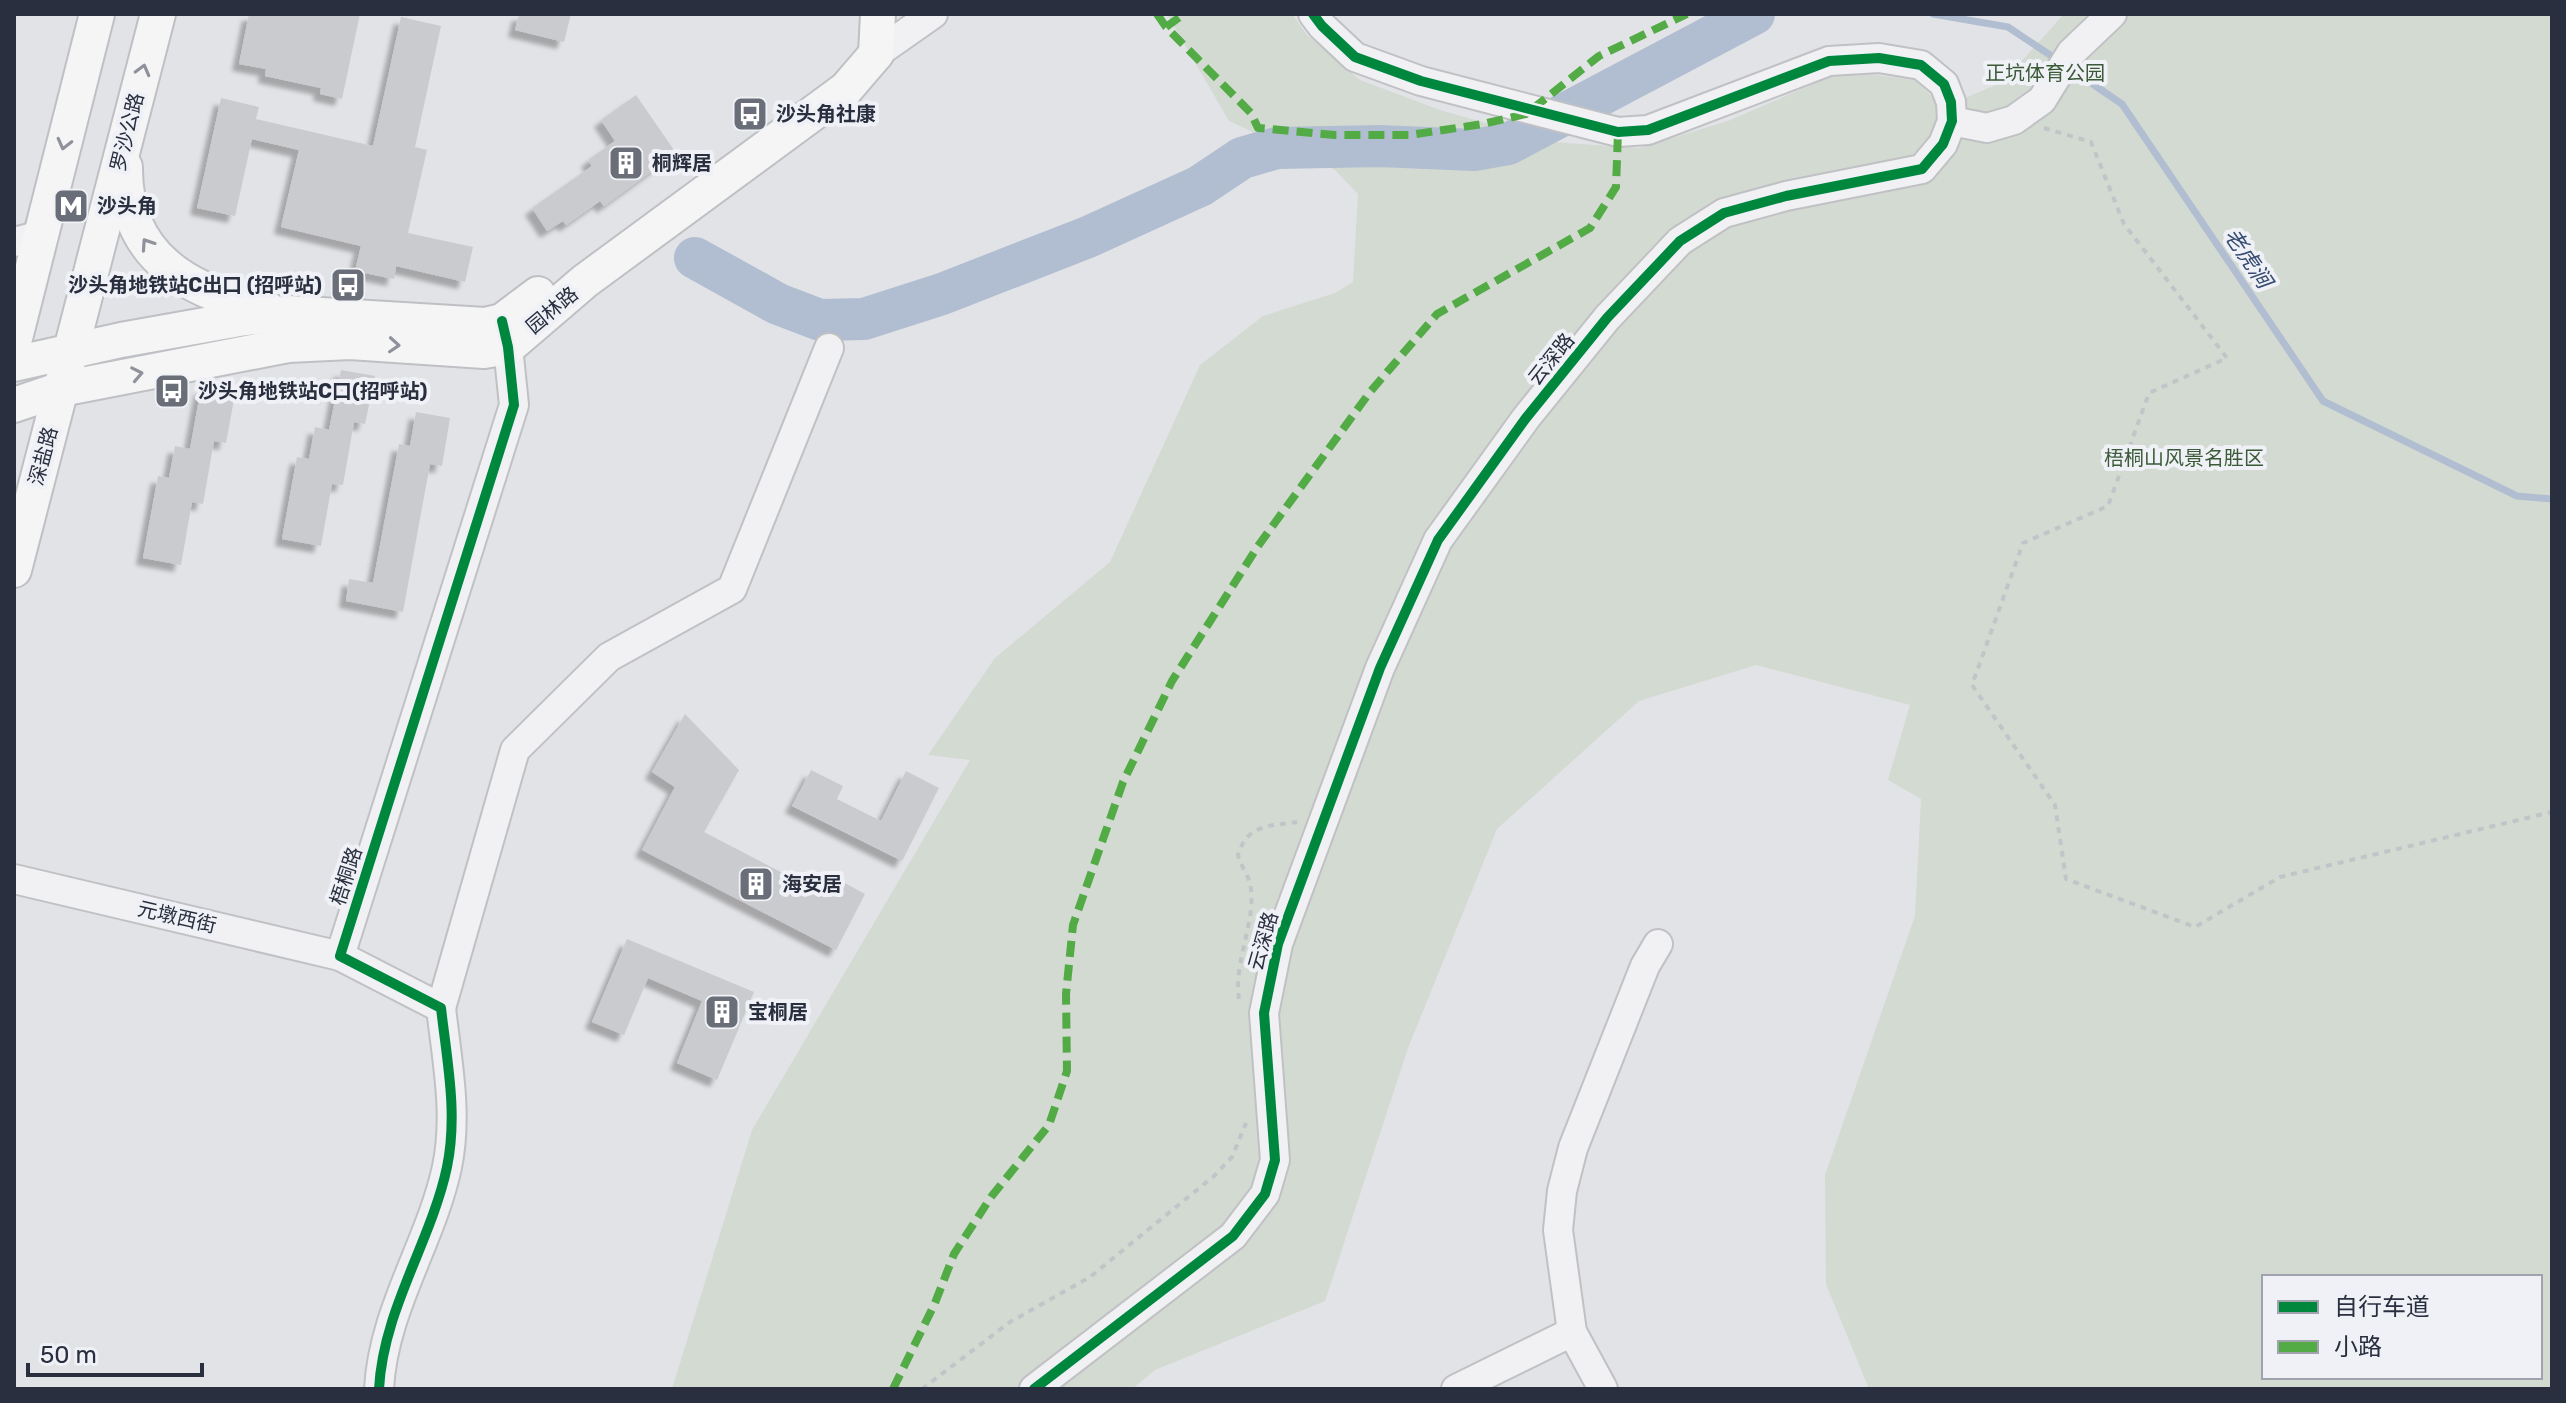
<svg xmlns="http://www.w3.org/2000/svg" width="2566" height="1403" font-family="Rubik,'Noto Sans SC',sans-serif">
<style>
.green{fill:#d2dad2;fill-rule:evenodd}
.lines{fill:none;stroke-linecap:round;stroke-linejoin:round}
.stream{stroke:#b1bdd0;stroke-width:7}
.river{stroke:#b1bdd0;stroke-width:42}
.building{fill:#cacbce;filter:url(#shadow)}
.minor-casing{stroke:#c0c1c4;stroke-width:32}
.major-casing{stroke:#bec0c4;stroke-width:38}
.path{stroke:#c3c4c8;stroke-width:4;stroke-dasharray:6 6;stroke-linecap:butt}
.minor{stroke:#f1f1f3;stroke-width:28}
.major{stroke:#f5f5f6;stroke-width:34}
.quiet{stroke:#53ab46;stroke-width:8;stroke-dasharray:16 8;stroke-linecap:butt}
.cycleway-casing{stroke:#eff1f6;stroke-width:15}
.cycleway{stroke:#00873e;stroke-width:10}
.oneway{stroke:#8f929a}
.labels{text-anchor:middle;dominant-baseline:central;stroke-width:8;stroke-linejoin:round;paint-order:stroke}
.park-label{font-size:20px;fill:#3b5a37;stroke:#eff1f6}
.poi-label{font-size:20px;font-weight:bold;fill:#292f3f;stroke:#eff1f6;text-anchor:start}
.street-label{font-size:20px;fill:#292f3f;stroke:#eff1f6}
.water-label{font-size:22px;font-style:italic;fill:#354b71;stroke:#eff1f6}
</style>
<defs>
<filter id="shadow"><feDropShadow dx="-7" dy="7" stdDeviation="2" flood-color="#0004"/></filter>
</defs>
<rect width="100%" height="100%" fill="#e2e3e6"/>
<path class="green" d="M 1167,14 L 1292,14 L 1307,35 L 1360,80 L 1440,110 L 1552,142 L 1639,148 L 1728,121 L 1832,76 L 1870,74 L 1915,80 L 1937,101 L 1958,101 L 2003,82 L 2064,14 L 2552,14 L 2552,1389 L 1869,1389 L 1826,1284 L 1825,1175 L 1915,916 L 1921,799 L 1888,780 L 1910,705 L 1756,665 L 1639,701 L 1497,829 L 1408,1048 L 1325,1301 L 1155,1370 L 1132,1389 L 672,1389 L 752,1130 L 970,760 L 928,755 L 995,658 L 1110,562 L 1200,365 L 1263,316 L 1335,293 L 1353,282 L 1358,194 L 1335,170 L 1229,121 ZM 2264,1277 L 2540,1277 L 2540,1377 L 2264,1377 Z"/>
<g class="lines">
<g class="stream">
<polyline points="1933,14 2008,27 2059,61"/>
<polyline points="2069,68 2122,104 2323,401 2517,496 2552,499"/>
</g>
<polyline class="river" points="695,258 778,304 820,320 864,319 942,294 1088,237 1200,186 1242,158 1277,148 1380,146 1474,150 1508,144 1754,14"/>
</g>
<g class="building">
<polygon points="249,14 360,14 342,99 320,94 321,88 265,76 266,69 239,64"/>
<polygon points="519,14 571,14 564,42 515,30"/>
<polygon points="401,17 441,26 415,147 427,150 408,233 473,247 465,282 396,266 394,279 355,271 361,246 281,227 299,150 252,139 235,216 197,208 221,98 259,107 256,119 373,146"/>
<polygon points="636,95 674,150 665,156 667,160 604,206 600,201 566,225 563,221 547,231 532,208 592,166 588,160 615,141 601,120"/>
<polygon points="341,370 375,376 365,424 354,422 343,485 332,484 321,546 282,539 297,457 309,459 315,427 329,430"/>
<polygon points="201,388 235,394 226,443 214,441 203,504 192,502 181,565 143,558 158,476 169,478 175,446 190,449"/>
<polygon points="416,412 450,418 442,466 430,464 403,612 346,601 349,579 373,583 399,444 410,446"/>
<polygon points="685,714 739,770 704,832 821,893 830,875 865,894 836,950 642,850 675,787 652,772"/>
<polygon points="811,770 843,786 837,799 881,821 906,771 939,788 902,861 792,806"/>
<polygon points="627,939 754,992 717,1080 677,1063 702,1001 648,978 624,1035 592,1022"/>
</g>
<g class="lines">
<defs>
<g id="minor">
<polyline points="876,54 933,14"/>
<polyline points="1952,121 1987,128 2014,120 2042,100 2071,53 2112,14"/>
<polyline points="14,242 41,235"/>
<polyline points="14,879 340,956"/>
<polyline points="441,1008 515,750 609,657 732,589 829,348"/>
<path d="M 379,1389 C 383,1310 431,1242 447,1167 C 458,1114 447,1061 441,1008 L 340,956 L 514,405 L 508,347 L 503,327"/>
<polyline points="1034,1389 1233,1236 1265,1194 1275,1160 1264,1013 1278,944 1380,668 1438,540 1526,418 1607,318 1680,241 1724,213 1786,196 1922,169 1943,144 1952,121 1951,102 1944,84 1921,65 1879,58 1829,61 1648,130 1618,132 1421,81 1355,57 1322,26 1313,14"/>
<polyline points="1456,1389 1572,1332"/>
<polyline points="1603,1389 1572,1332 1558,1230 1562,1191 1573,1148 1645,966 1658,944"/>
</g>
<g id="major">
<polyline points="876,54 878,14"/>
<path d="M 125,167 C 124,257 189,293 268,309"/>
<polyline points="14,342 97,14"/>
<polyline points="14,364 121,340 239,319 288,313 485,325 502,321 538,294"/>
<polyline points="14,405 61,389 288,345 350,342 484,351 508,347 585,281 846,89 876,54"/>
<polyline points="14,570 158,14"/>
</g>
</defs>
<use href="#minor" class="minor-casing"/>
<use href="#major" class="major-casing"/>
<g class="path">
<polyline points="2044,128 2091,142 2124,224 2227,358 2149,393 2108,506 2023,543 1972,685 2055,805 2066,879 2195,927 2280,877 2552,812"/>
<path d="M 1239,999 C 1233,962 1258,917 1250,884 C 1248,874 1240,865 1238,855 C 1247,824 1270,826 1297,822"/>
<polyline points="922,1389 1010,1322 1090,1277 1214,1176 1232,1157 1246,1123"/>
</g>
<use href="#minor" class="minor"/>
<use href="#major" class="major"/>
<g class="quiet">
<polyline points="1157,14 1166,27 1251,113 1258,128 1335,135 1410,135 1483,124 1526,114 1599,56 1687,14"/>
<polyline points="1166,27 1184,14"/>
<polyline points="893,1389 935,1303 954,1254 991,1197 1049,1125 1067,1071 1066,994 1073,925 1123,782 1172,681 1258,546 1370,392 1437,314 1590,228 1616,187 1618,132"/>
</g>
<defs>
<g id="cycleway">
<path d="M 379,1389 C 383,1310 431,1242 447,1167 C 458,1114 447,1061 441,1008 L 340,956 L 514,405 L 508,347 L 502,321"/>
<polyline points="1034,1389 1233,1236 1265,1194 1275,1160 1264,1013 1278,944 1380,668 1438,540 1526,418 1607,318 1680,241 1724,213 1786,196 1922,169 1943,144 1952,121 1951,102 1944,84 1921,65 1879,58 1829,61 1648,130 1618,132 1421,81 1355,57 1322,26 1313,14"/>
</g>
</defs>
<use href="#cycleway" class="cycleway-casing"/>
<use href="#cycleway" class="cycleway"/>
</g>
<defs><path id="oneway-chevron" d="M-2-3.5L2.5 0L-2 3.5" fill="none" stroke-width="1.6" stroke-linecap="round" stroke-linejoin="round" transform="scale(2)"/></defs>
<g class="oneway">
<use href="#oneway-chevron" transform="translate(143 70) rotate(-75)"/>
<use href="#oneway-chevron" transform="translate(64 144) rotate(104)"/>
<use href="#oneway-chevron" transform="translate(147 244) rotate(-124)"/>
<use href="#oneway-chevron" transform="translate(394 345) rotate(4)"/>
<use href="#oneway-chevron" transform="translate(137 374) rotate(-11)"/>
</g>
<defs>
<symbol id="bus-square" viewBox="-11 -11 22 22"><rect x="-9" y="-9" width="18" height="18" rx="4" fill="#6a6e79" stroke="#eff1f6"/><path d="M-5-6H5V4H4V6H2V4H-2V6H-4V4H-5ZM-3.5-4V0h7V-4ZM-3.5 1.2v1.5H-2V1.2ZM2 1.2v1.5H3.5V1.2Z" fill="#fff"/></symbol>
<symbol id="building-square" viewBox="-11 -11 22 22"><rect x="-9" y="-9" width="18" height="18" rx="4" fill="#6a6e79" stroke="#eff1f6"/><path d="M-4-6H4V6H1V3H-1V6H-4ZM-2.5-4.3h1.7v1.8h-1.7ZM.8-4.3h1.7v1.8H.8ZM-2.5-1h1.7V.8h-1.7ZM.8-1h1.7V.8H.8Z" fill="#fff"/></symbol>
<symbol id="metro-square" viewBox="-11 -11 22 22"><rect x="-9" y="-9" width="18" height="18" rx="4" fill="#6a6e79" stroke="#eff1f6"/><path d="M-5.5 5V-5H-3L0 0L3-5H5.5V5H3V-.5L0 4L-3-.5V5Z" fill="#fff"/></symbol>
</defs>
<g fill-rule="evenodd">
<use href="#bus-square" x="730" y="94" width="40" height="40"/>
<use href="#building-square" x="606" y="143" width="40" height="40"/>
<use href="#metro-square" x="51" y="186" width="40" height="40"/>
<use href="#bus-square" x="328" y="265" width="40" height="40"/>
<use href="#bus-square" x="152" y="371" width="40" height="40"/>
<use href="#building-square" x="736" y="864" width="40" height="40"/>
<use href="#building-square" x="702" y="992" width="40" height="40"/>
</g>
<g class="labels">
<g class="park-label">
<text x="2045" y="73">正坑体育公园</text>
<text x="2184" y="458">梧桐山风景名胜区</text>
</g>
<g class="poi-label">
<text x="776" y="114">沙头角社康</text>
<text x="652" y="163">桐辉居</text>
<text x="97" y="206">沙头角</text>
<text x="322" y="285" text-anchor="end">沙头角地铁站C出口 (招呼站)</text>
<text x="198" y="391">沙头角地铁站C口(招呼站)</text>
<text x="782" y="884">海安居</text>
<text x="748" y="1012">宝桐居</text>
</g>
<g class="street-label">
<text transform="translate(127 132) rotate(-76)">罗沙公路</text>
<text transform="translate(552 310) rotate(-40)">园林路</text>
<text transform="translate(1551 359) rotate(-51)">云深路</text>
<text transform="translate(43 456) rotate(-75)">深盐路</text>
<text transform="translate(346 876) rotate(-72)">梧桐路</text>
<text transform="translate(177 917) rotate(13)">元墩西街</text>
<text transform="translate(1263 941) rotate(-74)">云深路</text>
</g>
<g class="water-label">
<text transform="translate(2248 258) rotate(56)">老虎涧</text>
</g>
</g>
<rect width="2566" height="1403" fill="none" stroke="#292f3f" stroke-width="32"/>
<rect x="2262" y="1275" width="280" height="104" fill="#eff1f6" stroke="#a0a3ad" stroke-width="2"/>
<rect x="2278" y="1301" width="40" height="12" fill="#00873e" stroke="#a0a3ad" stroke-width="2"/>
<text x="2334" y="1315" font-size="24" fill="#292f3f">自行车道</text>
<rect x="2278" y="1341" width="40" height="12" fill="#53ab46" stroke="#a0a3ad" stroke-width="2"/>
<text x="2334" y="1355" font-size="24" fill="#292f3f">小路</text>
<path d="M28 1363v12h174v-12" fill="none" stroke="#292f3f" stroke-width="4"/>
<text x="40" y="1363" font-size="24" fill="#292f3f" stroke="#eff1f6" stroke-width="6" paint-order="stroke">50 m</text>
</svg>
